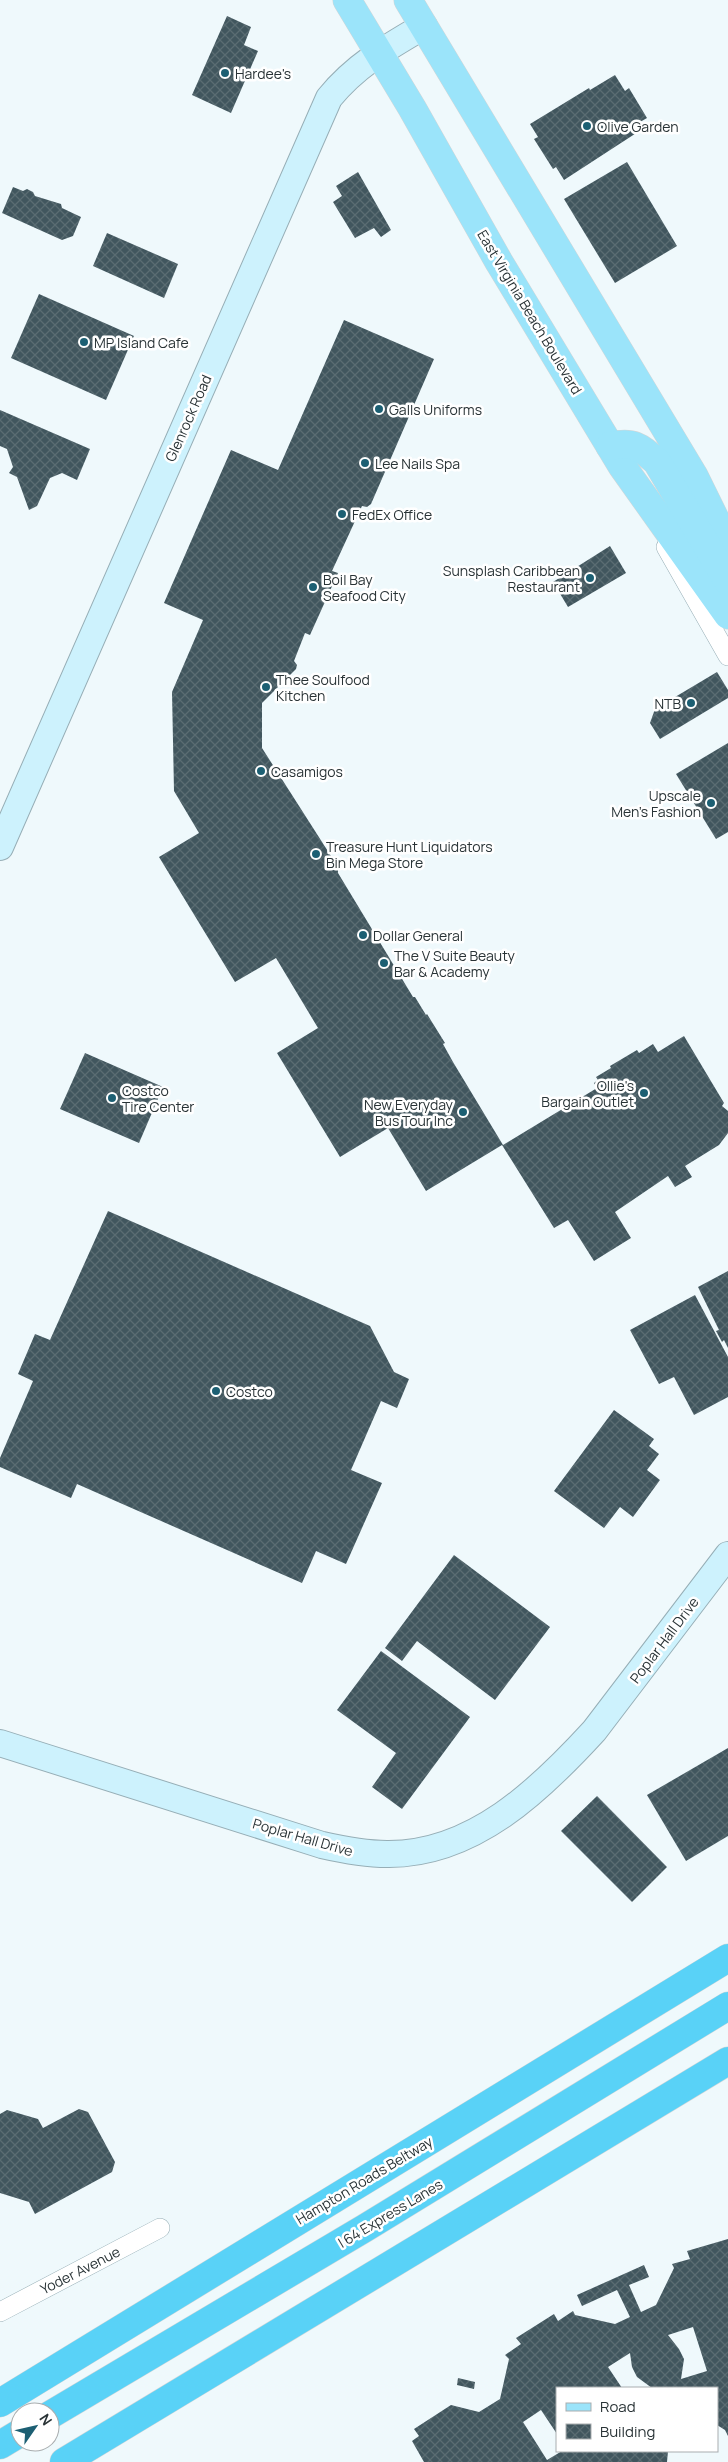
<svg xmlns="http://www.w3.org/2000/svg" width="728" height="2462" font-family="Manrope,sans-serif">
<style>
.building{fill:url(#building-cross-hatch);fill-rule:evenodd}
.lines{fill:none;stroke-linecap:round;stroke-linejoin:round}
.street-casing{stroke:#96aeb6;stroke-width:20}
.secondary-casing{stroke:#96aeb6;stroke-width:28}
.primary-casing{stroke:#d4d6d7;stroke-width:29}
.highway-casing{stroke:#d4d6d7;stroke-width:29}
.street{stroke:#fff;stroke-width:19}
.secondary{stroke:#cdf2fd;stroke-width:26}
.primary{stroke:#9be4fa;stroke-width:28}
.highway{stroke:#59d2f7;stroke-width:28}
.poi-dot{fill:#1c5f73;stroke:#fff;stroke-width:2}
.labels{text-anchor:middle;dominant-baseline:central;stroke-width:5;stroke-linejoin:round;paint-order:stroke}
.poi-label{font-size:14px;fill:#293336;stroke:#fff;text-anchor:start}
.street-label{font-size:14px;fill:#293336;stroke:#fff}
</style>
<defs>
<pattern id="building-cross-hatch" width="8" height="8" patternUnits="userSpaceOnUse" patternTransform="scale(1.25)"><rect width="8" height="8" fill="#41565e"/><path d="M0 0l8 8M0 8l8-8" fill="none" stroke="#5a6c72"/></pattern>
</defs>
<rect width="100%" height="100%" fill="#eff9fc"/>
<g class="building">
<polygon points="227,16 251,27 244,45 258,51 231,113 192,95"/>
<polygon points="615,75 625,91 629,88 647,118 640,122 644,128 564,180 556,167 553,169 534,139 538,137 530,124 589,88 590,90"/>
<polygon points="627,162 677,246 615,283 564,199"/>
<polygon points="358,172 391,230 381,237 374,228 355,238 333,202 342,196 336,186"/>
<polygon points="13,187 23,191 27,189 33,192 35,196 61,204 62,208 81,217 73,236 62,240 2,213"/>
<polygon points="107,233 178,264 164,298 93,266"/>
<polygon points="39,294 134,336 106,400 11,358"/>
<polygon points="344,320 434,359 371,504 367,507 362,506 332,571 338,573 310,635 305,633 294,661 297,665 296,669 262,703 262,748 338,867 338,873 413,997 415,997 426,1015 427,1014 445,1043 443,1044 453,1062 503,1145 597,1088 594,1083 598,1080 596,1077 611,1068 610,1066 637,1050 639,1053 653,1044 658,1052 684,1036 724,1103 722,1106 728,1111 728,1133 719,1145 685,1166 692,1177 675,1187 668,1176 615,1212 631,1238 594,1261 568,1220 554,1228 502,1145 426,1191 388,1128 340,1157 277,1053 318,1028 276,958 235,982 159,857 199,833 174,791 172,692 203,620 164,603 231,450 278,470"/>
<polygon points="0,410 90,449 77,480 62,473 50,478 37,506 29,510 17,477 9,473 13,467 7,449 0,446"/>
<polygon points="610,546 626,573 568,607 553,582"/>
<polygon points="717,672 728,690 728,698 660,739 650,723 655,709"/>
<polygon points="728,743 728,832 716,839 676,774"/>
<polygon points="85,1053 163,1087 139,1143 60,1109"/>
<polygon points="108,1211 370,1326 394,1372 409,1379 397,1408 381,1401 351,1470 382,1483 346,1564 316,1551 302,1583 77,1484 71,1498 0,1467 0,1458 33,1381 18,1374 35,1334 50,1340"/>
<polygon points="728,1271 728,1348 724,1340 722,1342 716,1331 719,1330 698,1287"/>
<polygon points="695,1295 728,1357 728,1397 694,1415 674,1377 659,1384 630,1330"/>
<polygon points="614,1410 654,1439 649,1446 659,1454 647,1470 660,1480 633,1517 620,1507 604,1528 554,1491"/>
<polygon points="454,1555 550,1627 495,1700 417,1641 402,1661 385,1648"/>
<polygon points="381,1651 470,1717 402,1809 372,1787 396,1753 337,1710"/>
<polygon points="728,1748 728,1836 686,1861 647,1795"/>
<polygon points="597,1796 667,1867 632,1902 561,1831"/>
<polygon points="79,2109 88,2112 115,2162 112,2172 35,2214 29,2202 0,2193 0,2114 7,2110 38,2119 43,2128"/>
<path d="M 728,2239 L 728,2436 L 725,2430 L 717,2425 L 717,2388 L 652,2388 L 637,2377 L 632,2367 L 630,2353 L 608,2367 L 622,2388 L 557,2388 L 557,2434 L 541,2410 L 523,2422 L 547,2460 L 562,2451 L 668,2451 L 667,2462 L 424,2462 L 412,2441 L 419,2436 L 414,2429 L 451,2405 L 479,2412 L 500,2399 L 509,2359 L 505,2355 L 521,2344 L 516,2338 L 554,2314 L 558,2321 L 573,2311 L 575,2315 L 615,2324 L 630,2317 L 617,2290 L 582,2306 L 577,2295 L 644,2265 L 649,2277 L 629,2285 L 641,2312 L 656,2305 L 674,2268 L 672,2264 L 690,2259 L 687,2251 ZM 693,2327 L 707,2371 L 681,2379 L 684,2359 L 679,2349 L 668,2335 Z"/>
<polygon points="458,2378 475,2382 474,2389 457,2385"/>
</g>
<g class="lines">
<defs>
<g id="street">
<polyline points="666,547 728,656"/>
<polyline points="0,2312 160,2228"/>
</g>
<g id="secondary">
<path d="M 0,847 L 329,98 C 356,65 388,47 424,26"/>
<path d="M 0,1743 L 322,1845 C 344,1850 365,1854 387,1854 C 473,1855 540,1790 594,1731 L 728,1555"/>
</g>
<g id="primary">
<polyline points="347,0 412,108 499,262 622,466 728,615"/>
<polyline points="408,0 694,476 728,545"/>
<path d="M 610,446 C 634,441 639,446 657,462 L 728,581"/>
</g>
<g id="highway">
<polyline points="0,2403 728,1958"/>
<polyline points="50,2415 365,2228 728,2006"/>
<polyline points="0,2445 20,2433"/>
<polyline points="64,2462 728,2061"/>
</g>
</defs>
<use href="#street" class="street-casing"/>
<use href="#secondary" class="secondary-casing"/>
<use href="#primary" class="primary-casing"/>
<use href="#highway" class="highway-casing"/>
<use href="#street" class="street"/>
<use href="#secondary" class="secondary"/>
<use href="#primary" class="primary"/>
<use href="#highway" class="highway"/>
</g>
<g class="poi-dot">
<circle cx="225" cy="73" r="5"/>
<circle cx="587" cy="126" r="5"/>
<circle cx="84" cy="342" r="5"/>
<circle cx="379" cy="409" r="5"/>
<circle cx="365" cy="463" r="5"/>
<circle cx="342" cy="514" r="5"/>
<circle cx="590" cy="578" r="5"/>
<circle cx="313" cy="587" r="5"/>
<circle cx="266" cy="687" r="5"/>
<circle cx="691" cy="703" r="5"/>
<circle cx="261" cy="771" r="5"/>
<circle cx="711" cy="803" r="5"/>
<circle cx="316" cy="854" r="5"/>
<circle cx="363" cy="935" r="5"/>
<circle cx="384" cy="963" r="5"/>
<circle cx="644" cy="1093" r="5"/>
<circle cx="112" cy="1098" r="5"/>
<circle cx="463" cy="1112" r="5"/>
<circle cx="216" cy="1391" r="5"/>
</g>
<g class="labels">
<g class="poi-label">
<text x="235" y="73">Hardee's</text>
<text x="597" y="126">Olive Garden</text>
<text x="94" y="342">MP Island Cafe</text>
<text x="389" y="409">Galls Uniforms</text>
<text x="375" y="463">Lee Nails Spa</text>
<text x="352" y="514">FedEx Office</text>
<text x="580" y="570" text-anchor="end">Sunsplash Caribbean<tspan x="580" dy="16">Restaurant</tspan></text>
<text x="323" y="579">Boil Bay<tspan x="323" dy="16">Seafood City</tspan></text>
<text x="276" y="679">Thee Soulfood<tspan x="276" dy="16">Kitchen</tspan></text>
<text x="681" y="703" text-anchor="end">NTB</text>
<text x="271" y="771">Casamigos</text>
<text x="701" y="795" text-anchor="end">Upscale<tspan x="701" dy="16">Men's Fashion</tspan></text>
<text x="326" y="846">Treasure Hunt Liquidators<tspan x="326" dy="16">Bin Mega Store</tspan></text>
<text x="373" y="935">Dollar General</text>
<text x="394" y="955">The V Suite Beauty<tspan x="394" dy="16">Bar &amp; Academy</tspan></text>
<text x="634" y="1085" text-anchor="end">Ollie's<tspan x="634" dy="16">Bargain Outlet</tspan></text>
<text x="122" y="1090">Costco<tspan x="122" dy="16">Tire Center</tspan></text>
<text x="453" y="1104" text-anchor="end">New Everyday<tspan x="453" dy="16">Bus Tour Inc</tspan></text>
<text x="226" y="1391">Costco</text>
</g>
<g class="street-label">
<text transform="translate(530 312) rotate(59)">East Virginia Beach Boulevard</text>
<text transform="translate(188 418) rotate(-66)">Glenrock Road</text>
<text transform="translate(664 1640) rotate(-53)">Poplar Hall Drive</text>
<text transform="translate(303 1837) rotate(16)">Poplar Hall Drive</text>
<text transform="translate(364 2180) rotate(-31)">Hampton Roads Beltway</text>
<text transform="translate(390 2213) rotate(-31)">I 64 Express Lanes</text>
<text transform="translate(80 2270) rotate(-27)">Yoder Avenue</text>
</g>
</g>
<rect x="556" y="2387" width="162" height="65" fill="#ffffff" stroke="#a9adaf"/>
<rect x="566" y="2403" width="25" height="8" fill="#9be4fa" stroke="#a9adaf"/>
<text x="600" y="2412" font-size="15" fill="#293336">Road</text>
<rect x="566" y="2424" width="25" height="15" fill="url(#building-cross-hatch)" stroke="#a9adaf"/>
<text x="600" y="2437" font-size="15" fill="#293336">Building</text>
<g transform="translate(35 2427) rotate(56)"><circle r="24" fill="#ffffff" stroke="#a9adaf"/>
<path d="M0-4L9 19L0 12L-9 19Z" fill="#1c5f73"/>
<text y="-8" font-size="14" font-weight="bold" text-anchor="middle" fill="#293336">N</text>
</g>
</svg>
